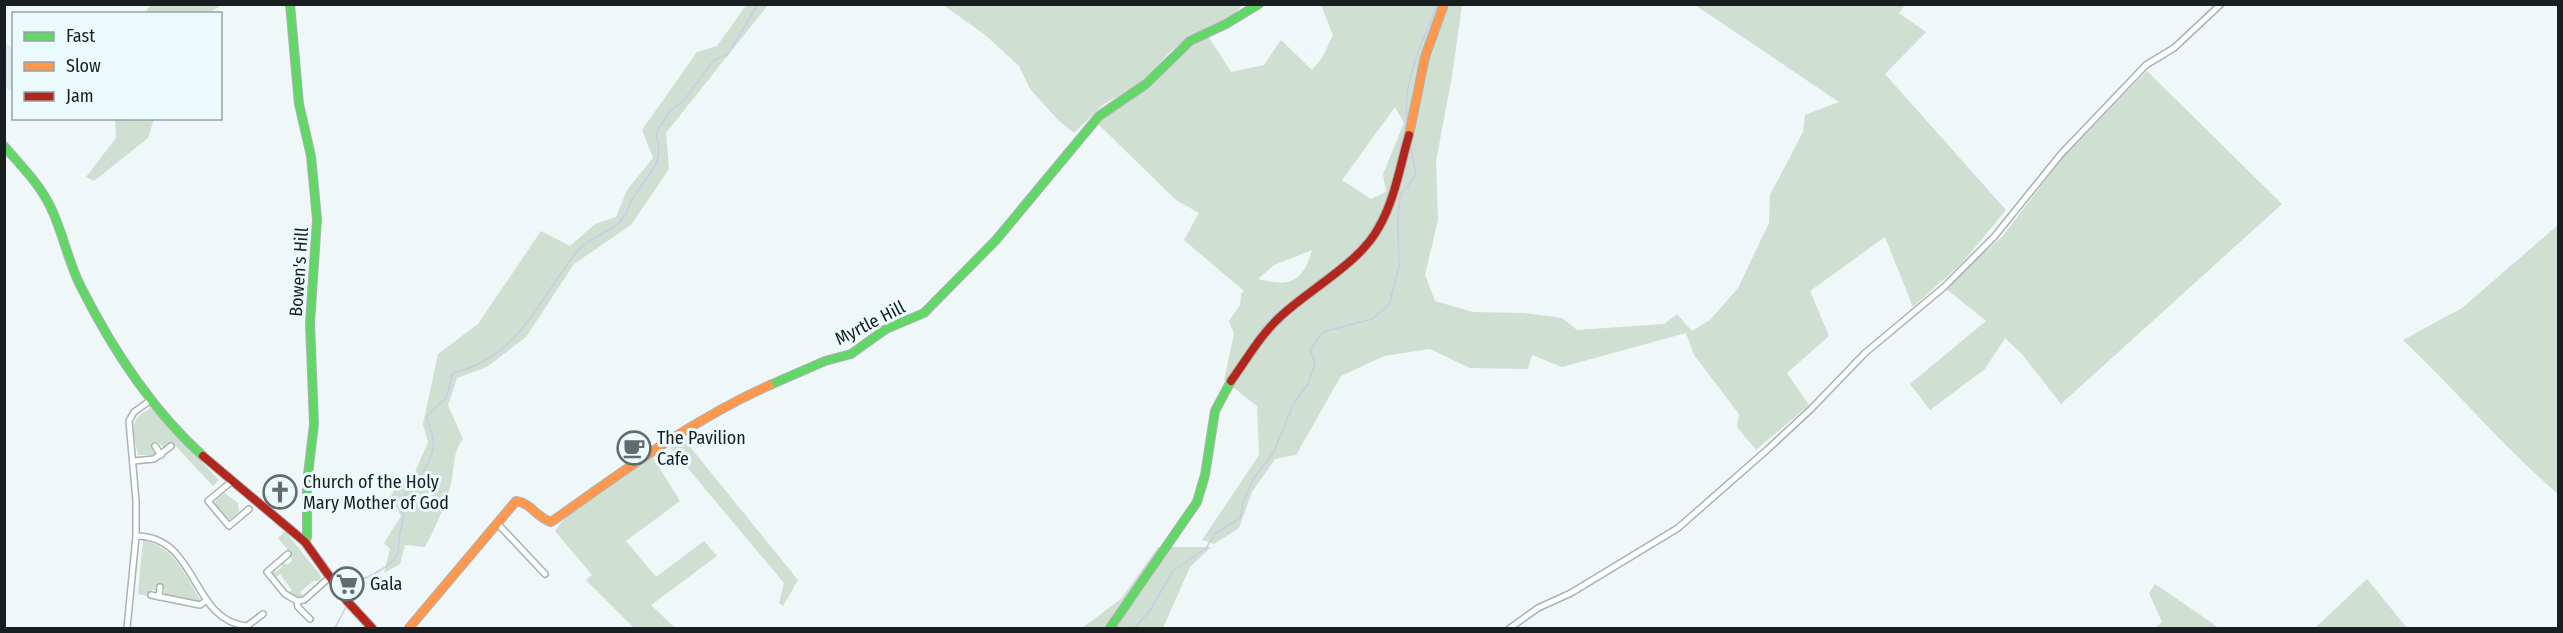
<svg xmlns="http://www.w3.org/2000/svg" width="2563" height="633" font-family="'Fira Sans Condensed',sans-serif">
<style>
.built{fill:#dcecef}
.green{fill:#cfdfd1;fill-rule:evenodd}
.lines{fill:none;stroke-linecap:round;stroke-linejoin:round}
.stream{stroke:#c8cde5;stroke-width:1.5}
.street-casing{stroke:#abb2b3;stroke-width:8}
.fast-casing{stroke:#abb2b3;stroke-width:10}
.slow-casing{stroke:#abb2b3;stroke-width:10}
.jam-casing{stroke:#abb2b3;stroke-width:10}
.street{stroke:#fdfefe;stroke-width:5}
.fast{stroke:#63d668;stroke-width:8}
.slow{stroke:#ff974d;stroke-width:8}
.jam{stroke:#b3261e;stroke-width:8}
.labels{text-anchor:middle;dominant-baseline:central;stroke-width:6;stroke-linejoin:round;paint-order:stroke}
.street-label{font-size:18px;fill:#191f20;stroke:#ebfafd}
.poi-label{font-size:18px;fill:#191f20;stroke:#ebfafd;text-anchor:start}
</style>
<rect width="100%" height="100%" fill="#eff7f9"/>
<polygon class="built" points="5,42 13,50 13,93 5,86"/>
<g class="green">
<polygon points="151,4 222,4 222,5 208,13 145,13"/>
<path d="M 747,4 L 768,5 L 666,133 L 669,169 L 631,225 L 574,264 L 526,337 L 487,367 L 457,378 L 448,405 L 463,439 C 452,453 455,467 451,484 C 445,506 436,527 425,547 L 405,545 L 400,564 L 384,573 L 390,549 L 384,543 L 401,516 L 391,496 L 398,482 L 413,477 L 428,442 L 423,424 L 438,354 L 478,324 L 541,231 L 570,246 L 595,224 L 616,217 L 627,190 L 653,158 L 642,130 L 697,52 L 717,46 Z"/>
<polygon points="943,5 1242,5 1234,15 1186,39 1171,51 1140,84 1104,104 1074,133 1058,120 1030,89 1019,66 984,34"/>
<path d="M 1321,5 L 1462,5 L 1452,76 L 1436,161 L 1438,220 L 1425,275 L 1435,301 L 1473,312 L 1524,313 L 1562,318 L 1577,330 L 1664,324 L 1677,314 L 1692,331 L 1710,320 L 1738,288 L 1769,223 L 1770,195 L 1803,132 L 1805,115 L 1839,102 L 1695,5 L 1905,5 L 1899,13 L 1926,32 L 1885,74 L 2006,210 L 1962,263 L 1913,307 L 1885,237 L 1810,291 L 1829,336 L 1787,373 L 1809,405 L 1756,450 L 1737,427 L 1739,414 L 1694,355 L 1686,333 L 1562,367 L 1532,355 L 1528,369 L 1470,368 L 1430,349 L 1384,356 L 1341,376 L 1296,455 L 1275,459 L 1252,492 L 1239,528 L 1214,544 L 1202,540 L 1259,455 L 1257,406 L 1224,380 L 1234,334 L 1229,321 L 1240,305 L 1241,294 L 1244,291 L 1184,240 L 1199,213 L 1176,200 L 1098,124 L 1114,108 L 1148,89 L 1187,48 L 1208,36 L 1231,72 L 1264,65 L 1281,40 L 1312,70 L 1322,58 L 1333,35 ZM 1395,107 L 1404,123 L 1383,174 L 1386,192 L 1371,199 L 1342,180 ZM 1312,250 C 1303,283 1289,287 1258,279 L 1274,265 Z"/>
<polygon points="2147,71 2282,204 2061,404 2021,353 2005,338 1985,369 1930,410 1910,384 1986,321 1944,287 2002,237 2062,158"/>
<polygon points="115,119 154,119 148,138 94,181 86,177 116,138"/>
<path d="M 2558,225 L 2558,494 C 2503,447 2456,390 2403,340 L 2462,308 Z"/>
<path d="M 151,408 L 219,480 L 213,486 L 172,442 L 164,448 L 156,441 L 152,443 L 156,455 L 138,455 C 134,431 126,421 151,408 Z"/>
<polygon points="699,430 691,448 798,580 783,606 779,603 784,583 670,447"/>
<path d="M 653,457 L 680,501 L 626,541 L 656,577 L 704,541 L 717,556 L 651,605 L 675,628 L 634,628 L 586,580 L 592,575 L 555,531 C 574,501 622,477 653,457 Z"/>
<polygon points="225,493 238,503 239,511 231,519 228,519 215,504 216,500"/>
<polygon points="285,531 321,576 319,581 314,581 300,592 303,596 300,598 288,593 292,590 280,574 276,577 272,573 273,569 276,572 282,567 282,561 287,565 292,561 289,551 278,538"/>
<path d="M 143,540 C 174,547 185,574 200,600 L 198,603 L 165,594 L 164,587 L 157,585 L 157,590 L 152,590 L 148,596 L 138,594 Z"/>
<polygon points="1158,547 1211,547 1190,567 1163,628 1082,628 1121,599"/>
<polygon points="2367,579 2407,628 2315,628"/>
<polygon points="2155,584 2212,623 2218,628 2155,628 2162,622 2149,593"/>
</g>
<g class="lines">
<g class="stream">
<path d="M 1408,127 C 1400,87 1422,41 1438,4"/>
<path d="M 351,602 L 358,594 L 359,580 C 370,577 391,566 397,555 C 400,548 398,539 400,532 C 404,518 405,514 400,501 C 412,485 437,461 433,439 C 432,432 428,424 427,416 L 446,398 L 453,373 C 520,357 539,299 578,250 C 589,237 612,233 623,218 C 627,213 629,204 633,198 C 649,172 665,165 656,133 L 670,111 L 684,100 L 714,60 L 728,54 L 758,4"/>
<polyline points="335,628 347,605"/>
<polyline points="1134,628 1149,612 1173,571 1206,548 1216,533 1240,518 1244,500 1254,478 1273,453 1294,403 1308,384 1315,363 1310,349 1323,332 1372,319 1389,305 1399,266 1398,223 1400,196 1416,175 1410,141"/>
</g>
<defs>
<g id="street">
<polyline points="155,446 161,455"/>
<polyline points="133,461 154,459 171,446"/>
<polyline points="231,482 208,501 229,526 249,509"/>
<polyline points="497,523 545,574"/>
<path d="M 136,536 C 199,536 190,621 247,626 L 263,614"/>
<polyline points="288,554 267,572 285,594 297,601 298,607 310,619"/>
<polyline points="151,595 200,605 207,600"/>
<polyline points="159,597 160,587"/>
<polyline points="297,601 304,600 330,577"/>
<polyline points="127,628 136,536 136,501 129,421 134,412 151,400"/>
<polyline points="1510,628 1538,608 1571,593 1678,528 1768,449 1811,409 1865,353 1944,287 1994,237 2061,154 2146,65 2174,48 2221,4"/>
</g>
<g id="fast">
<polyline points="290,4 299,104 311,156 317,219 310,323 314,424 307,483 307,537 305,542"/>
<path d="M 4,146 C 21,166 40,184 51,208 C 63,233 68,261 80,285 C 111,347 152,410 203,456"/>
<polyline points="770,385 825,361 851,354 886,329 924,313 996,240 1099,116 1146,84 1190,41 1226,24 1259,4"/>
<polyline points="1110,628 1197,502 1205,475 1215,411 1231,381"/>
</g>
<g id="slow">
<polyline points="1409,135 1425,57 1444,4"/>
<path d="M 409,628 L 516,501 C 531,503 536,517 551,522 C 621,473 691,420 770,385"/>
</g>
<g id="jam">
<path d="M 1231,381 C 1247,359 1261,334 1281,316 C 1311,288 1360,263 1379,227 C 1395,199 1400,166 1409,135"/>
<polyline points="203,456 305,542 347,601 372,628"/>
</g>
</defs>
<use href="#street" class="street-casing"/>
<use href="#fast" class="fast-casing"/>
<use href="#slow" class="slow-casing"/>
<use href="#jam" class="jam-casing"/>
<use href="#street" class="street"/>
<use href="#fast" class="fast"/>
<use href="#slow" class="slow"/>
<use href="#jam" class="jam"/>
</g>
<defs>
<symbol id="cafe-ring" viewBox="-11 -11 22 22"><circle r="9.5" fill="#ebfafd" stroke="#646b6c" stroke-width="1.5"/><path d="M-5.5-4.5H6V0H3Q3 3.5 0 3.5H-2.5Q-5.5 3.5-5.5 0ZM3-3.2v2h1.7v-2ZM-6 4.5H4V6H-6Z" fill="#646b6c"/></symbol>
<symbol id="church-ring" viewBox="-11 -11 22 22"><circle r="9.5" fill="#ebfafd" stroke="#646b6c" stroke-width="1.5"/><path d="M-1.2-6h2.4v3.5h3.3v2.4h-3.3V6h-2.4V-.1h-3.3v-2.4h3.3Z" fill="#646b6c"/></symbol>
<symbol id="supermarket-ring" viewBox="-11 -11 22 22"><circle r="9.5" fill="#ebfafd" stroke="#646b6c" stroke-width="1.5"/><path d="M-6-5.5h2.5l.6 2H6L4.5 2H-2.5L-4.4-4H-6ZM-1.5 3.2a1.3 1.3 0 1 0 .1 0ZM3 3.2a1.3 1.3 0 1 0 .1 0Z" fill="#646b6c"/></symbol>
</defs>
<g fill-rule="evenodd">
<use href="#cafe-ring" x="615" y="429" width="38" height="38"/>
<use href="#church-ring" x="261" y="473" width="38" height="38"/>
<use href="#supermarket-ring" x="328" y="565" width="38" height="38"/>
</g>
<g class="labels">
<g class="street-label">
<text transform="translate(299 272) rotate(-86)">Bowen's Hill</text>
<text transform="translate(870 323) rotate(-27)">Myrtle Hill</text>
</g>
<g class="poi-label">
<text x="657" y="438">The Pavilion<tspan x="657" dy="21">Cafe</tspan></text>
<text x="303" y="482">Church of the Holy<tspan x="303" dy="21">Mary Mother of God</tspan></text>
<text x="370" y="584">Gala</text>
</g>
</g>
<rect width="2563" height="633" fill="none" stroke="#191f20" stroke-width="12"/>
<rect x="12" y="12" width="210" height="108" fill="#ebfafd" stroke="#97a2a5" stroke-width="1.5"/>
<rect x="24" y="32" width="30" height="9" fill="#63d668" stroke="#97a2a5" stroke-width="1.5"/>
<text x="66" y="42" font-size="18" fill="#191f20">Fast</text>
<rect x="24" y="62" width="30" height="9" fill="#ff974d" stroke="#97a2a5" stroke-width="1.5"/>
<text x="66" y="72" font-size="18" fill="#191f20">Slow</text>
<rect x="24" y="92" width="30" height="9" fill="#b3261e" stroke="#97a2a5" stroke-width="1.5"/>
<text x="66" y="102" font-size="18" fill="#191f20">Jam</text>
</svg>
